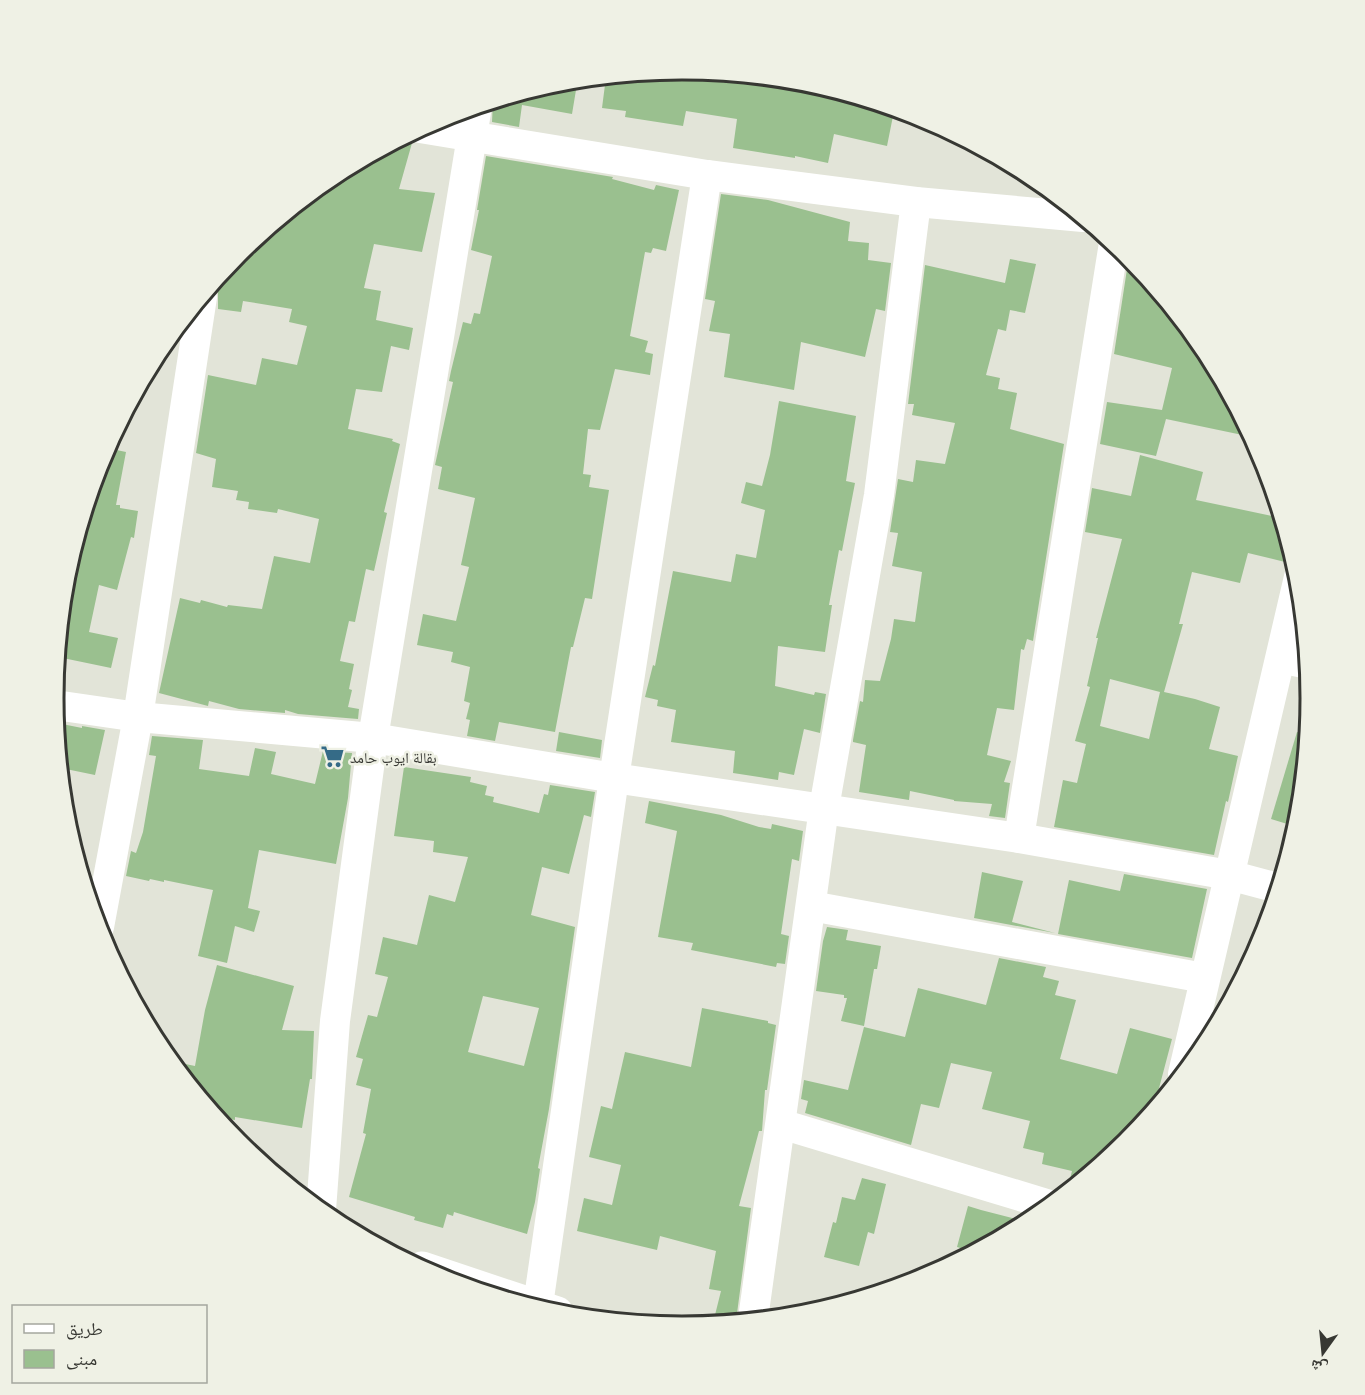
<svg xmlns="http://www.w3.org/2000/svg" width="1365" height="1395" font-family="Arial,'Noto Naskh Arabic',sans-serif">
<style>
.building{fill:#9ac08f;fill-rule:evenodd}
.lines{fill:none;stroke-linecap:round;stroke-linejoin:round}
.minor{stroke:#fff;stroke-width:30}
.tertiary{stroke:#fff;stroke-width:33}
.labels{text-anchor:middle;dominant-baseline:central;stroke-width:5;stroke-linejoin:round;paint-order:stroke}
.poi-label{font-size:15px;fill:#373833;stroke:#eff1e5;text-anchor:start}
.rim{fill:none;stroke:#373833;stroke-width:3}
</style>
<rect width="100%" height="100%" fill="#e2e4d8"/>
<g class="building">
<polygon points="683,69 805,81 870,101 869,106 894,111 887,146 834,134 828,163 795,156 795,158 733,148 737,119 686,111 683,126 625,117 626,111 602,108 606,77"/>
<polygon points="553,86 576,90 572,114 522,105 519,127 492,122 493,101 539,87 552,90"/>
<polygon points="405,136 412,143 399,189 435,193 422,252 374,244 364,288 381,291 376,320 413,328 409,350 391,346 382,392 356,389 348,429 393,439 392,441 400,444 384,512 387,513 374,571 366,569 355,622 349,621 340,661 354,664 349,689 352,690 348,707 359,709 358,719 298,714 285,710 285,713 239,709 209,701 208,706 159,693 180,598 200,603 201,600 227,607 228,605 262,609 274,556 310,563 319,519 278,509 277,513 248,509 249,502 236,500 238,491 212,487 216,459 196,453 208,375 256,385 262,358 297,365 307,326 289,322 292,309 243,301 241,312 218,309 218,291 213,284 238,253 334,175"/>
<polygon points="486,156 613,177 612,179 654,190 656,185 679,190 666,251 653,248 651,253 645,252 630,336 648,341 645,352 653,354 650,375 615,369 600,430 588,429 583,474 591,475 589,487 609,490 592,599 585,598 573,647 571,647 555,732 499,722 495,741 467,736 470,720 466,719 470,703 464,701 470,667 451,662 453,652 417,645 423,614 456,621 469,567 461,565 475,498 438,489 442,467 435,465 453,382 449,381 451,371 463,322 471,324 474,313 480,314 492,256 471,250 479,210 477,210"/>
<polygon points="721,194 768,200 850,222 848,241 869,243 868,260 891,263 885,311 876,309 865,357 801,342 794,390 724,377 730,334 709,331 715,301 705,299"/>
<polygon points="1129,256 1205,349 1252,437 1166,419 1156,456 1100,444 1107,402 1162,410 1172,368 1114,354"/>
<polygon points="1010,259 1036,264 1025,313 1010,310 1006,331 998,329 986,375 1000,378 998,389 1017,393 1010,429 1064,444 1033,641 1027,639 1024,650 1021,649 1014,710 997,708 987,755 1011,761 1004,782 1010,783 1005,818 989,816 992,804 954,801 954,800 910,791 909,800 859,792 866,745 853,742 853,740 860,701 863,702 865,680 880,681 891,639 894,619 915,622 922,572 892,566 898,533 890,532 898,479 913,482 916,460 945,464 955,423 912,415 914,404 908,404 925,265 1005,283"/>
<polygon points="779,401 856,416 846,481 855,483 842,551 839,550 829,605 832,605 825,652 778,646 775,686 814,695 815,692 826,694 820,733 804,729 794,775 779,772 778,780 733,773 735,751 671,742 676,710 657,706 658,700 645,697 653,665 655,666 673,571 731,582 736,554 756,558 765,510 741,503 746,482 762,486 770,455"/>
<polygon points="107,448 126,452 116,505 120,505 120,508 138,511 134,538 131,537 117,590 99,585 89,632 118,638 111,668 58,657 66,575 102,457"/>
<path d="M 1140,455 L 1203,472 L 1196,500 L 1282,518 L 1294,560 L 1289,563 L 1248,553 L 1240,583 L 1192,572 L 1179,624 L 1183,624 L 1164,692 L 1195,699 L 1220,707 L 1209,749 L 1238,756 L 1228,802 L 1226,801 L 1214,855 L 1054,827 L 1063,780 L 1077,783 L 1086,744 L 1075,741 L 1090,687 L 1087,686 L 1098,638 L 1096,638 L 1122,539 L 1085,532 L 1092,488 L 1131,496 ZM 1110,679 L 1160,692 L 1149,739 L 1100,726 Z"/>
<polygon points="57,723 82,728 82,726 105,730 95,775 61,768"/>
<polygon points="559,732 602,740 600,758 556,751"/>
<polygon points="1297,732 1307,734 1297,827 1271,819"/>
<polygon points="152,736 203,740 199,769 249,776 255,748 276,752 271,774 315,784 323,751 352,753 348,798 336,864 259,850 248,908 260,911 254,932 235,926 227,963 198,956 213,890 164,880 164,882 150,879 149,881 126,876 131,851 136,853 143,832 156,756 149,755"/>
<path d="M 404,767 L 471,777 L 470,782 L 487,786 L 485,795 L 494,797 L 493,802 L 539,813 L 544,794 L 548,795 L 550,785 L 595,792 L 591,817 L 584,815 L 569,874 L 542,867 L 531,915 L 575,927 L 549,1109 L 538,1168 L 540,1169 L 535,1202 L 527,1234 L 454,1212 L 453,1216 L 447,1214 L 443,1228 L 414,1220 L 415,1217 L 349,1197 L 366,1134 L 363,1133 L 371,1089 L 356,1085 L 363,1059 L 356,1057 L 368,1015 L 377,1017 L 388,977 L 375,974 L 383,937 L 417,945 L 429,895 L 455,902 L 468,857 L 433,852 L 434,841 L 394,836 ZM 483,996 L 539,1008 L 524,1066 L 468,1052 Z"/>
<polygon points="649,801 721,815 759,827 771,829 772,824 803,831 799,861 792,859 781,934 789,936 785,964 777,963 776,967 691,950 693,943 658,937 677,831 645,823"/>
<polygon points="982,872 1023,881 1012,922 1055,933 974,918"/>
<polygon points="1124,874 1207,889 1192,958 1058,934 1069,880 1120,891"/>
<polygon points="827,927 848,930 846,940 881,946 877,969 874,969 864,1026 841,1021 847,998 844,998 844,995 816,991 823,941"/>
<polygon points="999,958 1046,967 1043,977 1059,981 1055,995 1076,1000 1060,1059 1117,1074 1130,1028 1172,1039 1153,1111 1127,1142 1067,1191 1072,1171 1042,1164 1044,1153 1023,1148 1030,1121 982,1109 992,1072 951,1063 939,1108 921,1104 911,1145 805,1113 808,1101 801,1099 804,1080 848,1090 864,1027 905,1037 918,988 986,1005"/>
<polygon points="217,965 294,986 282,1030 314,1031 312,1079 310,1079 302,1128 235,1117 235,1120 218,1117 171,1061 195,1066 205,1010"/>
<polygon points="702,1008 768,1021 768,1023 776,1025 767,1090 765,1090 762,1131 759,1131 739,1206 751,1208 736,1321 713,1323 721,1291 709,1289 716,1251 660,1236 657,1250 577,1231 584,1198 612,1205 621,1165 589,1157 601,1106 612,1109 625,1052 691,1067"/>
<polygon points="862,1178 886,1184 874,1234 868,1232 859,1266 824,1257 833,1222 836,1223 842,1197 855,1200"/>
<polygon points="968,1206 981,1210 1028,1222 973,1252 957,1247"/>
</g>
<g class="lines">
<g class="minor">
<polyline points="420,128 707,175 916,202 1083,217"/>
<polyline points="1281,658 1308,664"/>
<polyline points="55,705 138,717 373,738 614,778 1019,838 1229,875 1278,888"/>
<polyline points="1019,838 1114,243"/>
<polyline points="811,906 1204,978"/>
<polyline points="99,927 138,717 202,297"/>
<polyline points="1183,1074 1299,577"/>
<polyline points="781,1124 1050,1205"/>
<polyline points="321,1210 335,1021 373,738 477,106"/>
<polyline points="538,1305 614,778 707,175"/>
<polyline points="753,1319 824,808 879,495 916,202"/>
</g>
<polyline class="tertiary" points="422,1268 557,1313"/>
</g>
<defs>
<symbol id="supermarket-bare" viewBox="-9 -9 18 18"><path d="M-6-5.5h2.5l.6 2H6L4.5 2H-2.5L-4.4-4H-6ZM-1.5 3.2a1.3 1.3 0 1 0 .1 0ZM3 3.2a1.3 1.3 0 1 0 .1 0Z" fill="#356b87" stroke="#eff1e5" stroke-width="2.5" paint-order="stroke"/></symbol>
</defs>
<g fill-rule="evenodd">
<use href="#supermarket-bare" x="316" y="740" width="33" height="33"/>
</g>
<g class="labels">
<g class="poi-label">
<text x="350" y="757">بقالة ايوب حامد</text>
</g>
</g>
<path d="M0 0H1365V1395H0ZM64 698a618 618 0 1 1 1236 0a618 618 0 1 1-1236 0Z" fill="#eff1e5" fill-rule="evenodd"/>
<path class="rim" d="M64 698a618 618 0 1 1 1236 0a618 618 0 1 1-1236 0Z"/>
<rect x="12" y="1305" width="195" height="78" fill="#eff1e5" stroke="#a5a79e" stroke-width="1.5"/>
<rect x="24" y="1324" width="30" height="9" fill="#ffffff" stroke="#a5a79e" stroke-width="1.5"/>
<text x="66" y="1335" font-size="18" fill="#373833">طريق</text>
<rect x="24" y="1350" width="30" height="18" fill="#9ac08f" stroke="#a5a79e" stroke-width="1.5"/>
<text x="66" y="1365" font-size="18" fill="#373833">مبنى</text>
<g transform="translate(1323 1353) rotate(195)" stroke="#eff1e5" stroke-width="4.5" paint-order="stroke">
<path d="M0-4.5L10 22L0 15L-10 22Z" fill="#373833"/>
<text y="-9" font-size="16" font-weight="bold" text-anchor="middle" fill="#373833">ش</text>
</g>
</svg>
